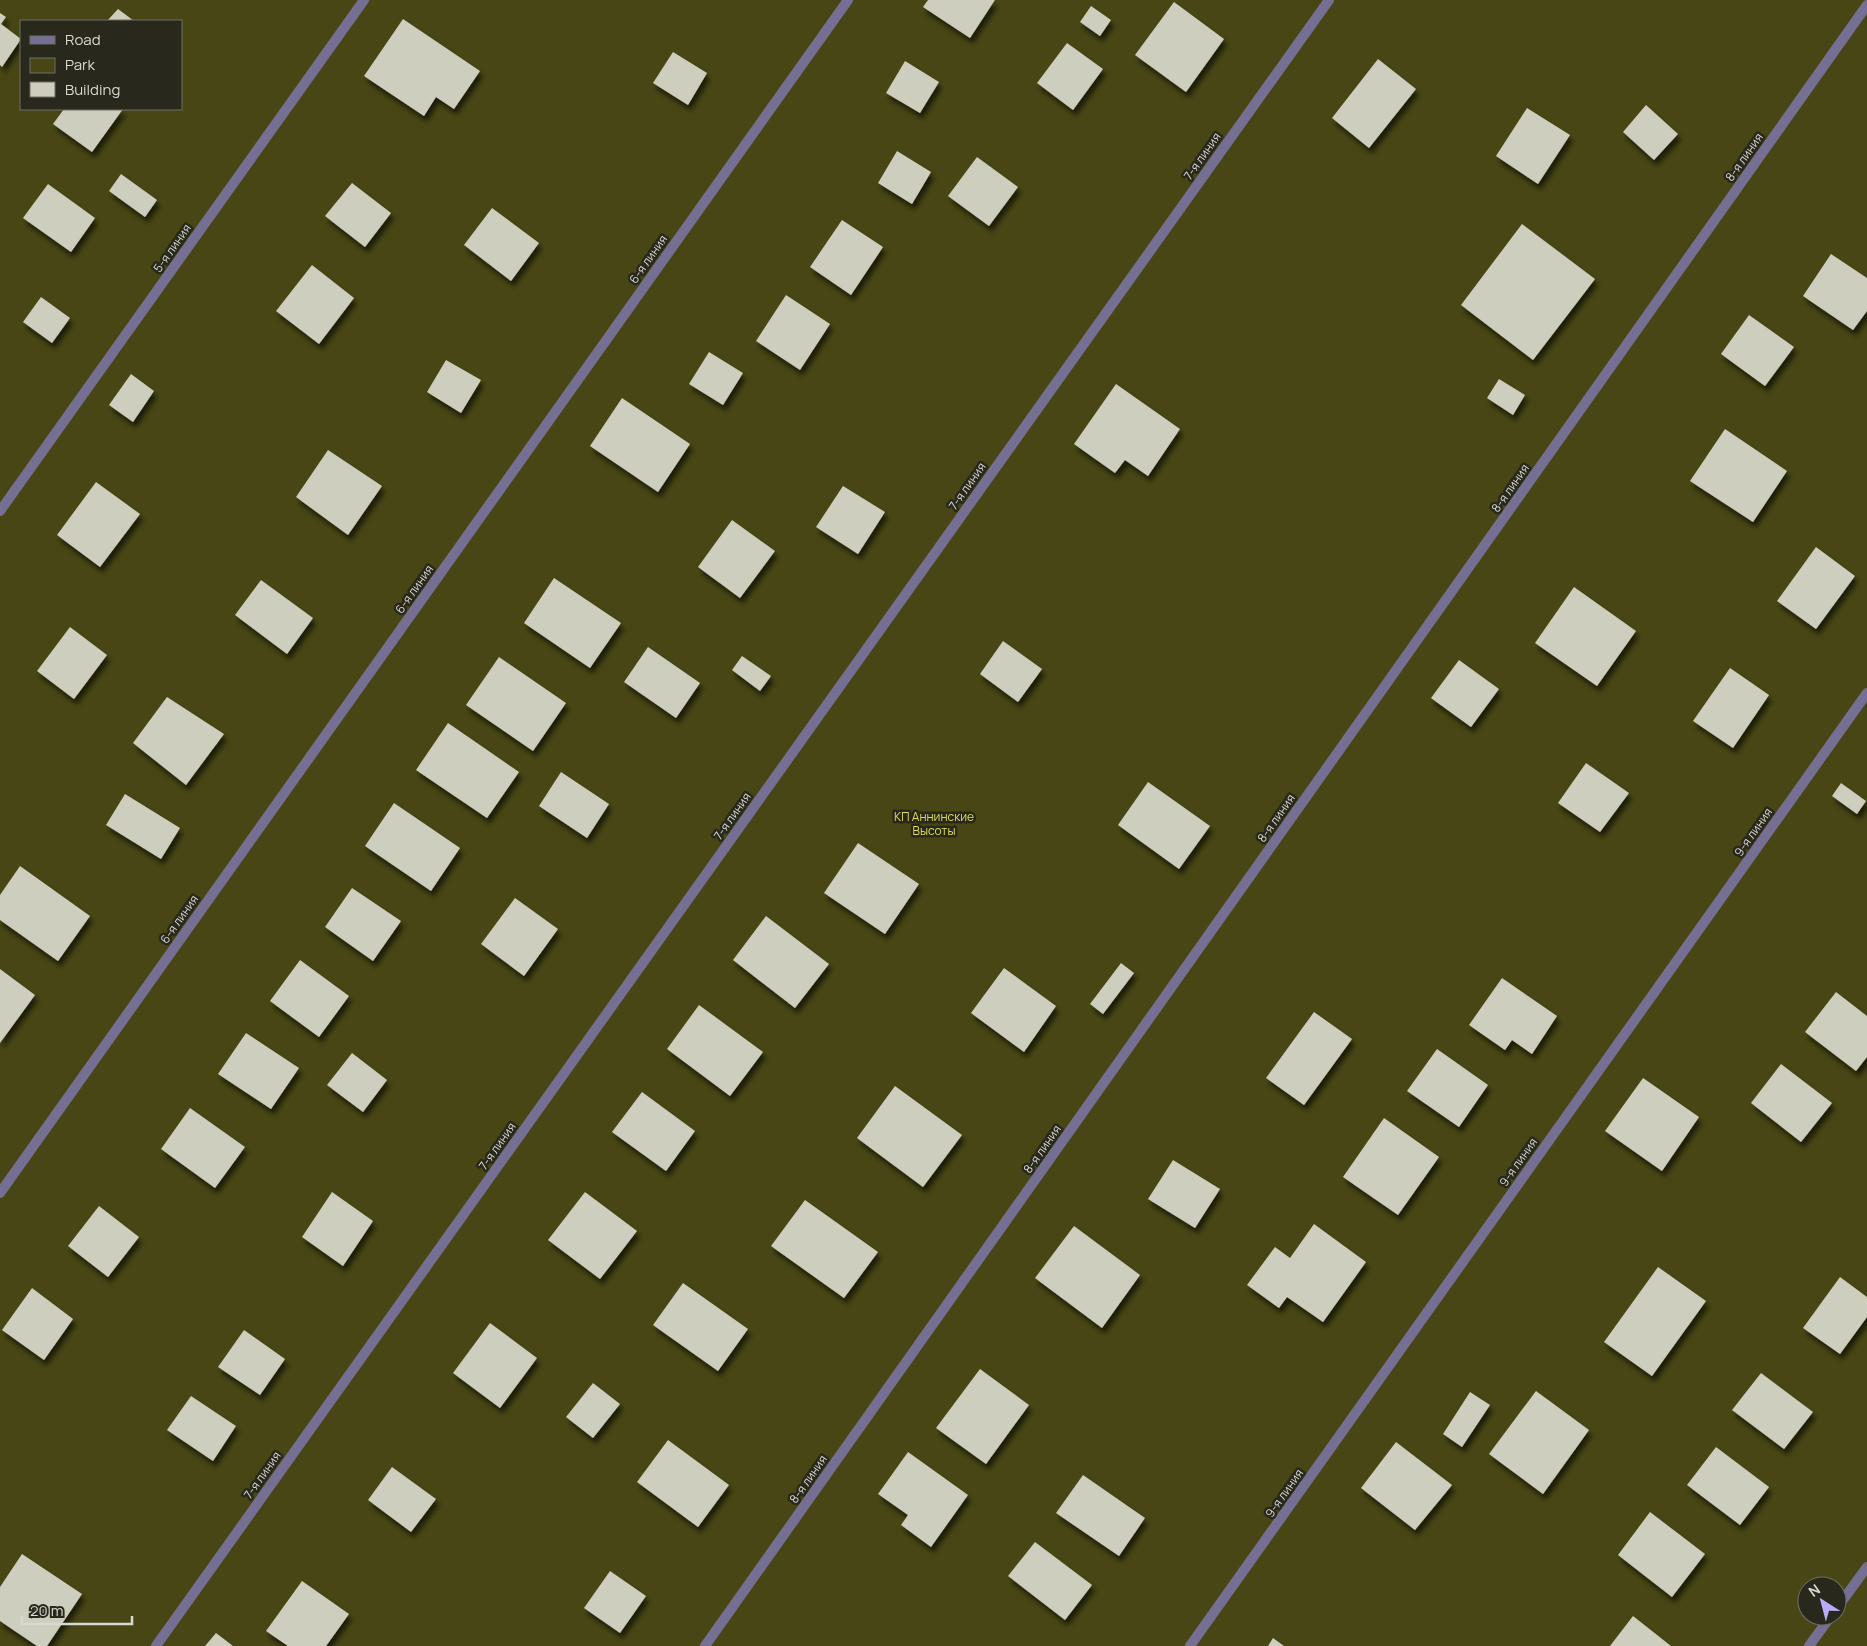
<svg xmlns="http://www.w3.org/2000/svg" width="1867" height="1646" font-family="Manrope,sans-serif">
<style>
.green{fill:#474614;fill-rule:evenodd}
.building{fill:#cecebf;filter:url(#shadow)}
.lines{fill:none;stroke-linecap:round;stroke-linejoin:round}
.minor{stroke:#756f93;stroke-width:10}
.labels{text-anchor:middle;dominant-baseline:central;stroke-width:5;stroke-linejoin:round;paint-order:stroke}
.street-label{font-size:12px;fill:#d8d9d1;stroke:#28281c}
.park-label{font-size:12px;fill:#e1de59;stroke:#28281c}
</style>
<defs>
<filter id="shadow"><feDropShadow dx="3" dy="5.5" stdDeviation="2.5" flood-color="#0009"/></filter>
</defs>
<rect width="100%" height="100%" fill="#28281c"/>
<path class="green" d="M 0,0 L 1867,0 L 1867,1646 L 0,1646 ZM 21,21 L 181,21 L 181,109 L 21,109 ZM 1807,1586 L 1837,1586 L 1837,1616 L 1807,1616 Z"/>
<g class="building">
<polygon points="928,0 995,0 970,38 923,7"/>
<polygon points="1174,2 1224,39 1186,92 1135,55"/>
<polygon points="1091,6 1111,20 1100,36 1080,22"/>
<polygon points="118,9 134,21 107,21"/>
<polygon points="0,13 6,17 1,24 21,39 2,67 0,65"/>
<polygon points="403,19 480,71 454,109 436,97 424,116 364,76"/>
<polygon points="1067,43 1103,69 1073,110 1037,83"/>
<polygon points="673,52 707,73 688,105 653,83"/>
<polygon points="1378,59 1416,89 1369,148 1332,118"/>
<polygon points="905,61 939,82 920,113 886,93"/>
<polygon points="1646,105 1678,134 1654,160 1623,132"/>
<polygon points="1527,108 1570,135 1538,184 1496,156"/>
<polygon points="64,109 123,109 92,152 53,124"/>
<polygon points="897,151 931,172 912,204 878,183"/>
<polygon points="977,157 1018,187 989,226 948,196"/>
<polygon points="121,174 157,200 145,217 109,191"/>
<polygon points="352,183 391,213 365,247 325,216"/>
<polygon points="48,184 95,218 71,252 23,218"/>
<polygon points="492,208 539,243 511,281 464,245"/>
<polygon points="842,220 883,247 851,295 810,267"/>
<polygon points="1522,224 1595,279 1533,360 1461,305"/>
<polygon points="1831,254 1867,278 1867,311 1853,330 1803,296"/>
<polygon points="312,265 354,298 319,344 276,311"/>
<polygon points="786,295 830,324 800,370 756,341"/>
<polygon points="41,297 70,318 52,343 23,322"/>
<polygon points="1749,315 1794,347 1765,386 1721,354"/>
<polygon points="709,352 743,373 723,405 689,384"/>
<polygon points="446,360 481,380 461,413 427,392"/>
<polygon points="131,374 154,391 133,422 109,405"/>
<polygon points="1499,379 1525,395 1513,415 1487,398"/>
<polygon points="1116,384 1180,429 1148,476 1125,460 1115,473 1074,444"/>
<polygon points="622,398 690,444 658,492 590,446"/>
<polygon points="1725,429 1787,471 1753,522 1690,481"/>
<polygon points="328,450 382,486 348,535 296,497"/>
<polygon points="96,482 140,514 100,567 57,535"/>
<polygon points="843,486 885,512 858,554 816,527"/>
<polygon points="732,520 775,551 740,598 698,567"/>
<polygon points="1816,547 1855,576 1816,629 1777,601"/>
<polygon points="554,578 621,623 590,668 524,623"/>
<polygon points="261,580 313,618 287,654 235,615"/>
<polygon points="1574,587 1636,631 1597,686 1535,643"/>
<polygon points="70,627 107,655 74,699 37,671"/>
<polygon points="1003,641 1042,669 1018,702 980,674"/>
<polygon points="648,647 700,683 676,718 624,682"/>
<polygon points="742,656 771,676 760,691 732,670"/>
<polygon points="499,657 566,703 533,751 466,705"/>
<polygon points="1459,660 1499,689 1471,727 1431,698"/>
<polygon points="1730,668 1769,695 1733,748 1693,721"/>
<polygon points="167,697 224,734 186,785 133,743"/>
<polygon points="448,723 519,772 487,818 416,770"/>
<polygon points="1586,763 1629,793 1600,832 1558,803"/>
<polygon points="561,772 609,804 587,838 539,806"/>
<polygon points="1148,782 1210,826 1179,869 1118,825"/>
<polygon points="1841,783 1866,801 1857,814 1832,796"/>
<polygon points="125,794 180,828 161,859 106,825"/>
<polygon points="394,803 460,848 431,891 365,846"/>
<polygon points="858,843 919,884 885,934 824,893"/>
<polygon points="20,866 90,916 58,961 0,920 0,895"/>
<polygon points="352,888 401,921 373,961 325,927"/>
<polygon points="515,898 558,929 524,976 481,944"/>
<polygon points="766,916 829,964 795,1008 733,960"/>
<polygon points="300,960 349,996 319,1037 270,1001"/>
<polygon points="1121,963 1134,973 1103,1014 1090,1004"/>
<polygon points="1004,968 1056,1006 1024,1052 971,1013"/>
<polygon points="0,969 35,995 0,1043"/>
<polygon points="1502,978 1557,1016 1532,1054 1512,1040 1505,1050 1469,1025"/>
<polygon points="1836,992 1867,1016 1867,1057 1856,1071 1805,1032"/>
<polygon points="699,1005 763,1052 730,1096 667,1049"/>
<polygon points="1314,1012 1352,1039 1304,1105 1266,1078"/>
<polygon points="246,1033 299,1068 271,1109 218,1074"/>
<polygon points="1437,1049 1488,1085 1459,1127 1407,1091"/>
<polygon points="352,1053 387,1080 363,1112 327,1085"/>
<polygon points="1781,1064 1832,1103 1801,1142 1751,1103"/>
<polygon points="1643,1078 1699,1117 1662,1171 1605,1131"/>
<polygon points="895,1086 962,1135 923,1187 857,1138"/>
<polygon points="642,1092 695,1131 666,1171 612,1132"/>
<polygon points="190,1108 245,1147 215,1188 161,1149"/>
<polygon points="1384,1118 1439,1157 1398,1215 1343,1177"/>
<polygon points="1173,1160 1220,1189 1195,1228 1148,1199"/>
<polygon points="332,1192 373,1221 343,1266 302,1237"/>
<polygon points="585,1192 637,1231 600,1279 548,1240"/>
<polygon points="805,1200 878,1252 844,1298 771,1246"/>
<polygon points="99,1206 139,1237 108,1277 68,1246"/>
<polygon points="1314,1224 1366,1262 1323,1322 1287,1297 1279,1308 1247,1285 1275,1247 1290,1258"/>
<polygon points="1074,1226 1140,1275 1102,1328 1035,1278"/>
<polygon points="1658,1267 1706,1301 1652,1376 1604,1342"/>
<polygon points="1840,1277 1867,1297 1867,1317 1840,1354 1803,1328"/>
<polygon points="683,1283 748,1329 718,1371 653,1325"/>
<polygon points="32,1288 73,1319 44,1360 2,1330"/>
<polygon points="490,1323 537,1358 500,1408 453,1373"/>
<polygon points="244,1330 285,1359 260,1395 218,1367"/>
<polygon points="980,1369 1029,1405 986,1464 936,1428"/>
<polygon points="1761,1373 1813,1412 1784,1449 1732,1410"/>
<polygon points="593,1383 620,1404 593,1438 566,1417"/>
<polygon points="1536,1391 1589,1430 1543,1494 1489,1454"/>
<polygon points="1470,1392 1490,1405 1462,1447 1443,1434"/>
<polygon points="191,1396 236,1426 213,1461 167,1430"/>
<polygon points="668,1440 729,1485 698,1527 637,1482"/>
<polygon points="1396,1442 1452,1485 1415,1530 1361,1488"/>
<polygon points="1716,1447 1769,1487 1740,1525 1687,1485"/>
<polygon points="908,1452 968,1495 931,1547 901,1525 908,1515 878,1494"/>
<polygon points="392,1467 436,1499 411,1532 368,1500"/>
<polygon points="1083,1475 1145,1518 1119,1556 1056,1513"/>
<polygon points="1650,1512 1705,1554 1672,1597 1618,1555"/>
<polygon points="1035,1542 1092,1585 1065,1620 1008,1576"/>
<polygon points="22,1554 82,1594 47,1646 37,1646 0,1621 0,1587"/>
<polygon points="610,1571 646,1596 620,1633 584,1608"/>
<polygon points="302,1581 349,1614 326,1646 288,1646 266,1631"/>
<polygon points="1633,1616 1671,1646 1610,1646"/>
<polygon points="216,1633 233,1646 205,1646"/>
<polygon points="1273,1638 1284,1646 1268,1646"/>
</g>
<g class="lines">
<g class="minor">
<polyline points="0,511 364,0"/>
<polyline points="0,1193 848,0"/>
<polyline points="1837,1608 1867,1567"/>
<polyline points="156,1646 1329,0"/>
<polyline points="705,1646 1867,5"/>
<polyline points="1190,1646 1867,693"/>
<polyline points="1809,1646 1831,1616"/>
</g>
</g>
<g class="labels">
<g class="street-label">
<text transform="translate(1202 156) rotate(-55)">7-я линия</text>
<text transform="translate(1744 157) rotate(-55)">8-я линия</text>
<text transform="translate(172 248) rotate(-55)">5-я линия</text>
<text transform="translate(648 259) rotate(-55)">6-я линия</text>
<text transform="translate(967 486) rotate(-55)">7-я линия</text>
<text transform="translate(1510 488) rotate(-55)">8-я линия</text>
<text transform="translate(414 589) rotate(-55)">6-я линия</text>
<text transform="translate(732 816) rotate(-55)">7-я линия</text>
<text transform="translate(1276 818) rotate(-55)">8-я линия</text>
<text transform="translate(1753 832) rotate(-55)">9-я линия</text>
<text transform="translate(179 919) rotate(-55)">6-я линия</text>
<text transform="translate(497 1146) rotate(-55)">7-я линия</text>
<text transform="translate(1042 1149) rotate(-55)">8-я линия</text>
<text transform="translate(1518 1162) rotate(-55)">9-я линия</text>
<text transform="translate(262 1475) rotate(-55)">7-я линия</text>
<text transform="translate(808 1479) rotate(-55)">8-я линия</text>
<text transform="translate(1284 1493) rotate(-55)">9-я линия</text>
</g>
<g class="park-label">
<text x="934" y="816">КП Аннинские<tspan x="934" dy="14">Высоты</tspan></text>
</g>
</g>
<rect x="20" y="20" width="162" height="90" fill="#28281c" stroke="#6e6f64"/>
<rect x="30" y="36" width="25" height="8" fill="#756f93" stroke="#6e6f64"/>
<text x="65" y="45" font-size="15" fill="#d8d9d1">Road</text>
<rect x="30" y="58" width="25" height="15" fill="#474614" stroke="#6e6f64"/>
<text x="65" y="70" font-size="15" fill="#d8d9d1">Park</text>
<rect x="30" y="82" width="25" height="15" fill="#cecebf" stroke="#6e6f64"/>
<text x="65" y="95" font-size="15" fill="#d8d9d1">Building</text>
<g transform="translate(1822 1601) rotate(324)"><circle r="24" fill="#28281c" stroke="#6e6f64"/>
<path d="M0-4L9 19L0 12L-9 19Z" fill="#b8abf7"/>
<text y="-8" font-size="14" font-weight="bold" text-anchor="middle" fill="#d8d9d1">N</text>
</g>
<path d="M22 1616v8h110v-8" fill="none" stroke="#d8d9d1" stroke-width="2.5"/>
<text x="30" y="1616" font-size="15" fill="#d8d9d1" stroke="#28281c" stroke-width="4" paint-order="stroke">20 m</text>
</svg>
